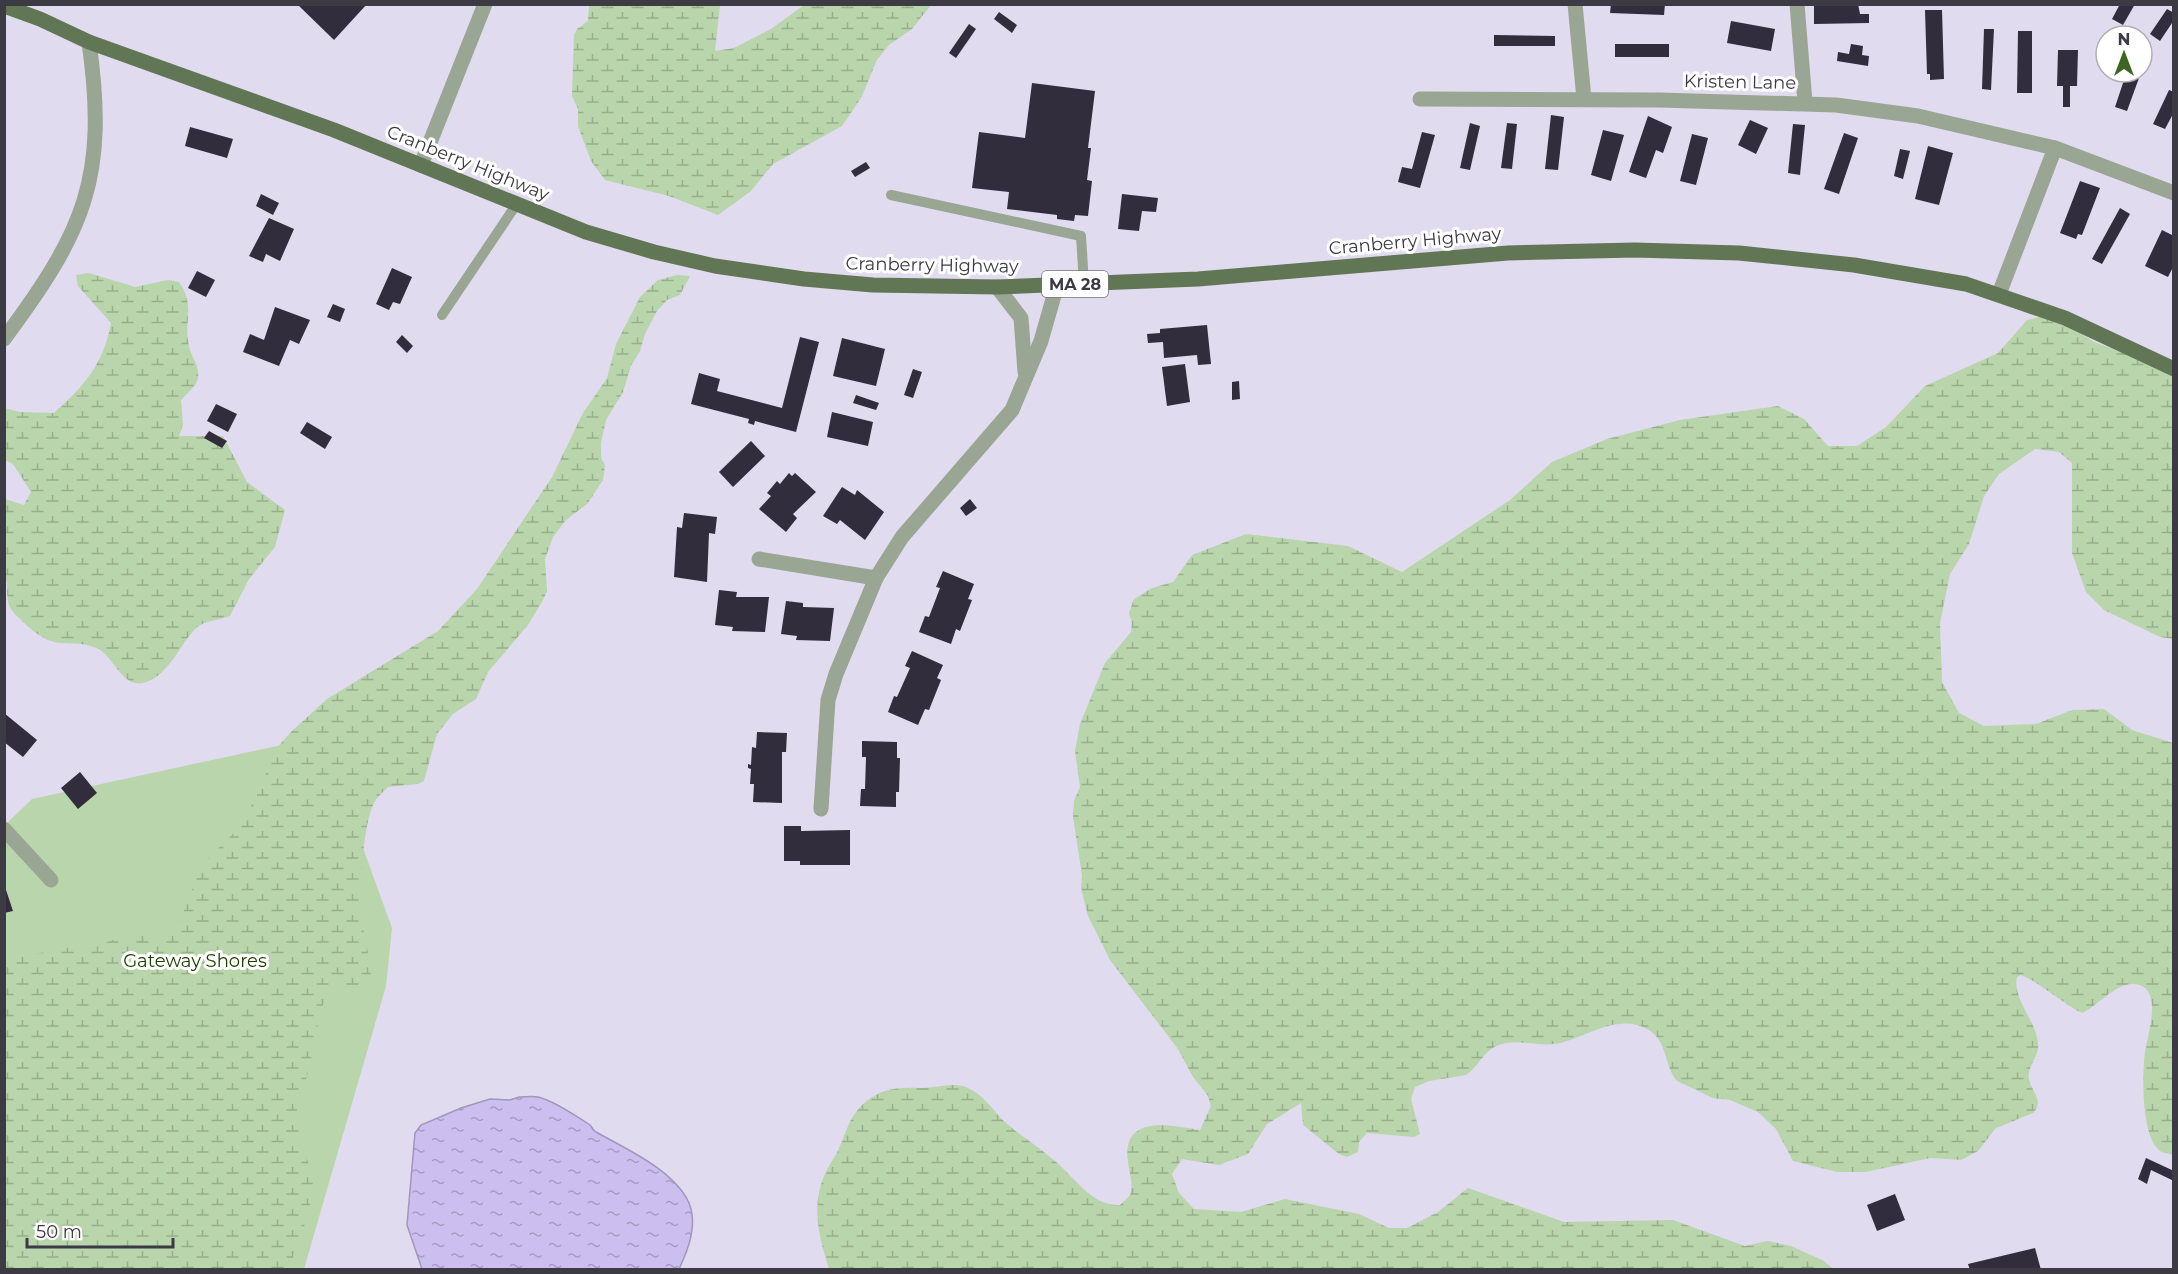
<svg xmlns="http://www.w3.org/2000/svg" width="2178" height="1274" font-family="Montserrat,sans-serif">
<style>
.green{fill:#b9d5ab}
.wetland{fill:url(#wetland-marsh)}
.water{fill:url(#water-ripples);stroke:#a196bb;stroke-width:1.5}
.building{fill:#312d3c}
.lines{fill:none;stroke-linecap:round;stroke-linejoin:round}
.lane{stroke:#99a693;stroke-width:10}
.street{stroke:#99a693;stroke-width:15}
.primary{stroke:#607654;stroke-width:15}
.labels{text-anchor:middle;dominant-baseline:central;stroke-width:6;stroke-linejoin:round;paint-order:stroke}
.shield{fill:#fff;stroke:#76757b;stroke-width:1.5}
.shield-label{font-size:16px;font-weight:bold;fill:#3c3a42}
.street-label{font-size:18px;fill:#3c3a42;stroke:#fff}
.park-label{font-size:18px;fill:#1e4100;stroke:#fff}
</style>
<defs>
<pattern id="wetland-marsh" width="20" height="14" patternUnits="userSpaceOnUse" patternTransform="scale(1.5)"><rect width="20" height="14" fill="#b9d5ab"/><path d="M1 5h8M5 5V1M11 12h8M15 12V8" fill="none" stroke="#98ae8d"/></pattern>
<pattern id="water-ripples" width="26" height="14" patternUnits="userSpaceOnUse" patternTransform="scale(1.5)"><rect width="26" height="14" fill="#ccbeef"/><path d="M2 4q2-2 4 0t4 0M15 11q2-2 4 0t4 0" fill="none" stroke="#a79bc3"/></pattern>
</defs>
<rect width="100%" height="100%" fill="#e0dbef"/>
<polygon class="green" points="286,744 351,815 392,928 386,986 304,1269 5,1270 5,825 32,799"/>
<g class="wetland">
<polygon points="589,5 720,5 715,51 734,48 771,29 804,5 931,5 912,29 889,45 877,60 861,98 842,126 773,164 751,191 718,215 669,196 605,180 591,161 578,126 578,109 572,96 574,35 577,29 588,21"/>
<path d="M 89,273 L 135,287 L 168,280 L 179,282 C 196,306 183,321 189,346 C 191,357 200,366 198,378 C 197,386 186,394 181,400 L 183,425 L 179,436 L 223,436 L 247,482 L 285,510 L 275,547 L 249,579 L 230,616 C 219,620 203,621 196,628 C 180,644 169,675 146,682 C 123,690 115,659 100,650 C 84,640 64,646 51,641 C 40,638 26,625 18,617 C 0,601 12,589 4,575 L 5,499 L 24,505 L 31,492 L 13,464 L 5,460 L 4,408 L 20,412 L 54,413 C 85,385 103,365 111,323 L 78,286 L 76,275 Z"/>
<path d="M 677,275 L 690,276 L 680,295 L 667,300 L 657,311 L 645,334 L 640,351 L 631,366 L 623,392 L 606,420 L 601,443 L 601,458 L 605,465 L 603,480 L 588,503 L 565,521 L 553,537 L 545,559 L 547,591 L 543,600 L 528,625 L 488,672 L 476,699 L 453,714 L 437,734 L 424,781 L 418,784 L 388,787 C 383,792 376,798 373,805 C 363,827 359,891 361,916 C 364,938 371,958 371,981 L 357,990 L 338,986 L 328,991 C 316,1021 315,1046 307,1076 C 304,1086 298,1096 297,1106 C 295,1130 305,1151 311,1172 C 319,1197 297,1245 289,1269 L 5,1269 L 5,959 L 64,949 L 81,944 L 104,943 L 122,937 L 170,932 L 180,919 L 191,896 L 194,880 L 203,863 L 239,828 L 260,789 L 275,750 L 291,732 L 327,699 L 438,631 L 477,589 L 552,477 L 583,413 L 607,378 L 616,344 L 640,297 L 658,280 Z"/>
<path d="M 2051,314 L 2094,342 L 2164,368 L 2173,375 L 2173,639 L 2160,637 L 2104,610 L 2086,592 L 2072,553 L 2072,463 L 2059,452 L 2035,449 L 1999,474 L 1984,496 L 1969,544 L 1950,574 L 1940,623 L 1942,682 L 1959,713 L 1984,726 L 2036,724 L 2072,710 L 2104,709 L 2132,730 L 2173,743 L 2173,1155 C 2170,1154 2163,1153 2160,1151 C 2141,1137 2142,1074 2145,1052 C 2147,1036 2165,986 2134,984 C 2115,983 2098,1006 2082,1013 C 2060,1002 2043,984 2021,975 L 2017,977 C 2012,998 2036,1021 2038,1043 C 2040,1057 2026,1066 2029,1079 C 2031,1092 2045,1100 2033,1113 L 1996,1128 L 1978,1151 L 1961,1160 L 1930,1158 L 1866,1172 L 1837,1172 L 1793,1161 L 1776,1129 L 1758,1112 L 1730,1100 L 1713,1098 L 1677,1081 C 1664,1066 1668,1042 1649,1030 C 1619,1012 1589,1036 1560,1043 C 1540,1048 1516,1037 1496,1046 C 1483,1052 1478,1067 1466,1075 L 1429,1081 L 1415,1087 L 1411,1099 L 1420,1134 L 1414,1137 L 1367,1133 L 1359,1142 L 1358,1152 L 1347,1157 L 1339,1154 L 1303,1125 L 1301,1103 L 1267,1124 L 1248,1154 L 1219,1165 L 1182,1159 L 1172,1174 L 1179,1193 L 1194,1209 L 1241,1212 L 1285,1199 L 1359,1214 L 1389,1228 L 1407,1228 L 1438,1212 L 1468,1188 L 1564,1222 L 1673,1220 L 1745,1246 L 1768,1241 L 1791,1246 L 1824,1261 L 1833,1269 L 829,1269 C 817,1231 809,1197 832,1161 C 844,1144 846,1121 861,1106 C 878,1089 897,1087 919,1088 C 935,1089 953,1081 968,1088 C 985,1096 992,1110 1005,1122 C 1020,1136 1039,1147 1055,1161 C 1074,1177 1093,1207 1120,1205 C 1123,1202 1128,1198 1130,1195 C 1134,1184 1129,1172 1128,1162 C 1121,1114 1170,1125 1200,1130 L 1211,1106 L 1208,1096 L 1193,1077 L 1178,1049 L 1110,960 L 1088,916 L 1081,888 L 1082,875 L 1073,817 L 1074,801 L 1080,787 L 1075,751 L 1080,724 L 1105,663 L 1131,632 L 1132,623 L 1129,613 L 1134,599 L 1152,588 L 1173,582 L 1192,555 L 1246,534 L 1348,546 L 1402,572 L 1510,500 L 1552,462 L 1607,439 L 1680,420 L 1778,406 L 1804,419 L 1828,446 L 1857,446 L 1886,427 L 1925,386 L 1998,353 L 2027,320 Z"/>
</g>
<path class="water" d="M 519,1097 C 525,1097 532,1096 538,1097 C 552,1100 578,1117 590,1125 C 592,1127 593,1131 596,1132 C 626,1149 674,1170 689,1203 C 698,1225 688,1250 679,1269 L 422,1269 L 407,1225 L 415,1133 L 421,1125 L 461,1108 L 490,1099 L 510,1100 Z"/>
<g class="building">
<polygon points="297,4 367,4 334,40"/>
<polygon points="1611,4 1665,4 1664,15 1610,13"/>
<polygon points="1858,4 1860,14 1869,14 1869,23 1814,24 1814,5"/>
<polygon points="2120,4 2135,4 2123,25 2112,19"/>
<polygon points="2167,9 2174,13 2174,20 2160,41 2150,34"/>
<polygon points="1925,10 1942,10 1944,79 1930,80 1930,74 1927,74"/>
<polygon points="999,12 1017,25 1012,33 994,19"/>
<polygon points="1731,21 1775,29 1771,51 1727,43"/>
<polygon points="969,24 976,29 956,58 949,53"/>
<polygon points="1984,29 1994,29 1991,90 1982,89"/>
<polygon points="2018,31 2032,31 2032,93 2017,93"/>
<polygon points="1494,35 1555,36 1555,46 1494,46"/>
<rect x="1615" y="44" width="54" height="13"/>
<polygon points="1851,44 1863,46 1862,55 1869,56 1868,66 1837,61 1838,52 1849,54"/>
<polygon points="2058,50 2078,50 2077,86 2070,86 2070,107 2063,107 2063,86 2057,86"/>
<polygon points="2126,74 2139,78 2127,111 2115,107"/>
<polygon points="1032,83 1095,91 1088,148 1091,148 1087,180 1092,181 1088,216 1075,215 1074,221 1057,219 1057,215 1007,209 1009,192 972,188 979,132 1025,138"/>
<polygon points="2169,90 2174,92 2174,112 2165,129 2153,124"/>
<polygon points="1551,115 1564,117 1558,170 1545,169"/>
<polygon points="1648,116 1672,127 1663,153 1656,150 1646,178 1629,172"/>
<polygon points="1750,120 1768,128 1756,154 1738,145"/>
<polygon points="1470,123 1480,126 1470,170 1460,168"/>
<polygon points="1507,123 1517,124 1512,169 1501,168"/>
<polygon points="1793,124 1805,125 1800,175 1788,173"/>
<polygon points="190,127 233,139 227,158 185,146"/>
<polygon points="1603,130 1624,135 1611,181 1591,175"/>
<polygon points="1422,132 1435,135 1420,188 1398,182 1402,167 1412,169"/>
<polygon points="1844,133 1858,138 1839,194 1824,189"/>
<polygon points="1692,134 1708,138 1696,185 1680,181"/>
<polygon points="1928,146 1953,153 1939,205 1915,199"/>
<polygon points="1900,149 1910,151 1903,179 1894,176"/>
<polygon points="866,162 870,168 855,177 851,171"/>
<polygon points="2080,181 2100,188 2082,235 2078,234 2076,239 2060,233"/>
<polygon points="261,194 279,203 273,215 256,206"/>
<polygon points="1122,194 1158,198 1156,212 1142,211 1139,231 1118,229"/>
<polygon points="2120,208 2130,214 2102,264 2092,259"/>
<polygon points="269,218 294,229 280,261 266,254 263,262 249,256"/>
<polygon points="2162,230 2174,236 2174,265 2168,277 2145,266"/>
<polygon points="392,268 412,277 400,304 393,302 389,310 376,304"/>
<polygon points="197,271 215,280 206,297 188,288"/>
<polygon points="333,304 345,309 340,322 327,317"/>
<polygon points="275,307 310,320 299,344 290,340 279,366 243,352 250,334 264,340"/>
<polygon points="1207,325 1211,364 1198,365 1197,355 1164,358 1163,342 1148,343 1147,334 1160,333 1160,329"/>
<polygon points="402,335 413,346 407,353 396,342"/>
<polygon points="800,337 819,342 796,432 755,421 754,425 748,423 749,419 691,404 699,373 720,379 717,391 782,408"/>
<polygon points="842,338 885,349 876,386 833,376"/>
<polygon points="1185,364 1190,402 1167,406 1162,367"/>
<polygon points="913,369 922,372 913,398 904,395"/>
<polygon points="1239,381 1240,399 1232,400 1232,382"/>
<polygon points="856,395 879,403 876,410 853,403"/>
<polygon points="216,404 237,414 228,432 207,421"/>
<polygon points="832,412 873,422 868,446 827,437"/>
<polygon points="307,422 332,437 325,449 300,433"/>
<polygon points="209,431 227,441 222,448 204,438"/>
<polygon points="751,441 765,456 733,487 719,472"/>
<polygon points="789,473 792,476 795,473 816,492 793,514 797,518 786,532 759,509 771,496 767,493 777,481 780,484"/>
<polygon points="842,487 855,495 857,490 884,512 865,540 840,520 837,524 823,516"/>
<polygon points="970,499 977,508 966,516 960,508"/>
<polygon points="684,513 717,517 715,534 709,533 707,582 674,577 677,527 682,528"/>
<polygon points="943,571 974,584 968,599 972,600 960,631 956,629 951,644 919,632 925,616 929,617 940,588 936,587"/>
<polygon points="719,590 737,592 736,597 769,597 765,632 732,631 733,627 715,625"/>
<polygon points="786,601 803,603 803,607 834,608 830,641 796,640 797,636 781,634"/>
<polygon points="912,651 943,665 937,678 941,680 929,710 925,709 918,725 888,712 894,696 897,697 910,668 905,666"/>
<polygon points="4,713 37,740 23,757 4,742"/>
<polygon points="757,732 787,733 786,752 782,752 782,803 753,802 754,784 750,784 751,769 748,768 748,764 751,765 752,747 756,748"/>
<polygon points="862,741 897,742 897,758 900,758 899,792 896,792 896,807 860,806 861,789 865,789 866,757 862,757"/>
<polygon points="80,772 97,793 78,809 61,788"/>
<polygon points="784,826 801,826 801,831 850,830 850,865 800,865 800,861 784,861"/>
<polygon points="4,884 13,911 4,913"/>
<polygon points="2146,1158 2174,1171 2174,1181 2151,1170 2147,1184 2138,1179"/>
<polygon points="1895,1194 1905,1220 1877,1231 1867,1205"/>
<polygon points="2035,1248 2041,1270 1970,1270 1968,1264"/>
</g>
<g class="lines">
<g class="lane">
<polyline points="891,195 1081,236 1084,284"/>
<polyline points="442,315 516,205"/>
</g>
<g class="street">
<polyline points="1575,4 1584,99"/>
<polyline points="1797,4 1805,102"/>
<polyline points="1420,99 1659,100 1836,105 1918,116 2055,148"/>
<polyline points="421,165 485,4"/>
<polyline points="997,287 1021,318 1025,372"/>
<polyline points="1999,294 2055,148 2174,193"/>
<path d="M 4,339 C 85,230 108,178 89,42"/>
<polyline points="759,559 876,578"/>
<polyline points="821,809 828,700 836,674 876,578 902,537 1012,410 1041,341 1057,285"/>
<polyline points="4,829 51,880"/>
</g>
<polyline class="primary" points="4,6 40,19 89,42 334,130 586,232 654,252 715,266 804,279 873,285 997,287 1198,279 1508,253 1635,250 1739,253 1854,265 1966,284 2065,318 2174,369"/>
</g>
<g class="labels">
<rect class="shield" x="1042" y="271" width="66" height="26" rx="4.5"/>
<g class="shield-label">
<text x="1075" y="284">MA 28</text>
</g>
<g class="street-label">
<text transform="translate(1740 82) rotate(1)">Kristen Lane</text>
<text transform="translate(468 163) rotate(22)">Cranberry Highway</text>
<text transform="translate(1415 241) rotate(-5)">Cranberry Highway</text>
<text transform="translate(932 265) rotate(1)">Cranberry Highway</text>
</g>
<g class="park-label">
<text x="195" y="961">Gateway Shores</text>
</g>
</g>
<rect width="2178" height="1274" fill="none" stroke="#3c3a42" stroke-width="12"/>
<g transform="translate(2124 54)"><circle r="28" fill="#ffffff" stroke="#b1b0b3" stroke-width="1.5"/>
<path d="M0-4.5L10 22L0 15L-10 22Z" fill="#3d6622"/>
<text y="-9" font-size="16" font-weight="bold" text-anchor="middle" fill="#3c3a42">N</text>
</g>
<path d="M27 1238v9h146v-9" fill="none" stroke="#3c3a42" stroke-width="3"/>
<text x="36" y="1238" font-size="18" fill="#3c3a42" stroke="#ffffff" stroke-width="4.5" paint-order="stroke">50 m</text>
</svg>
